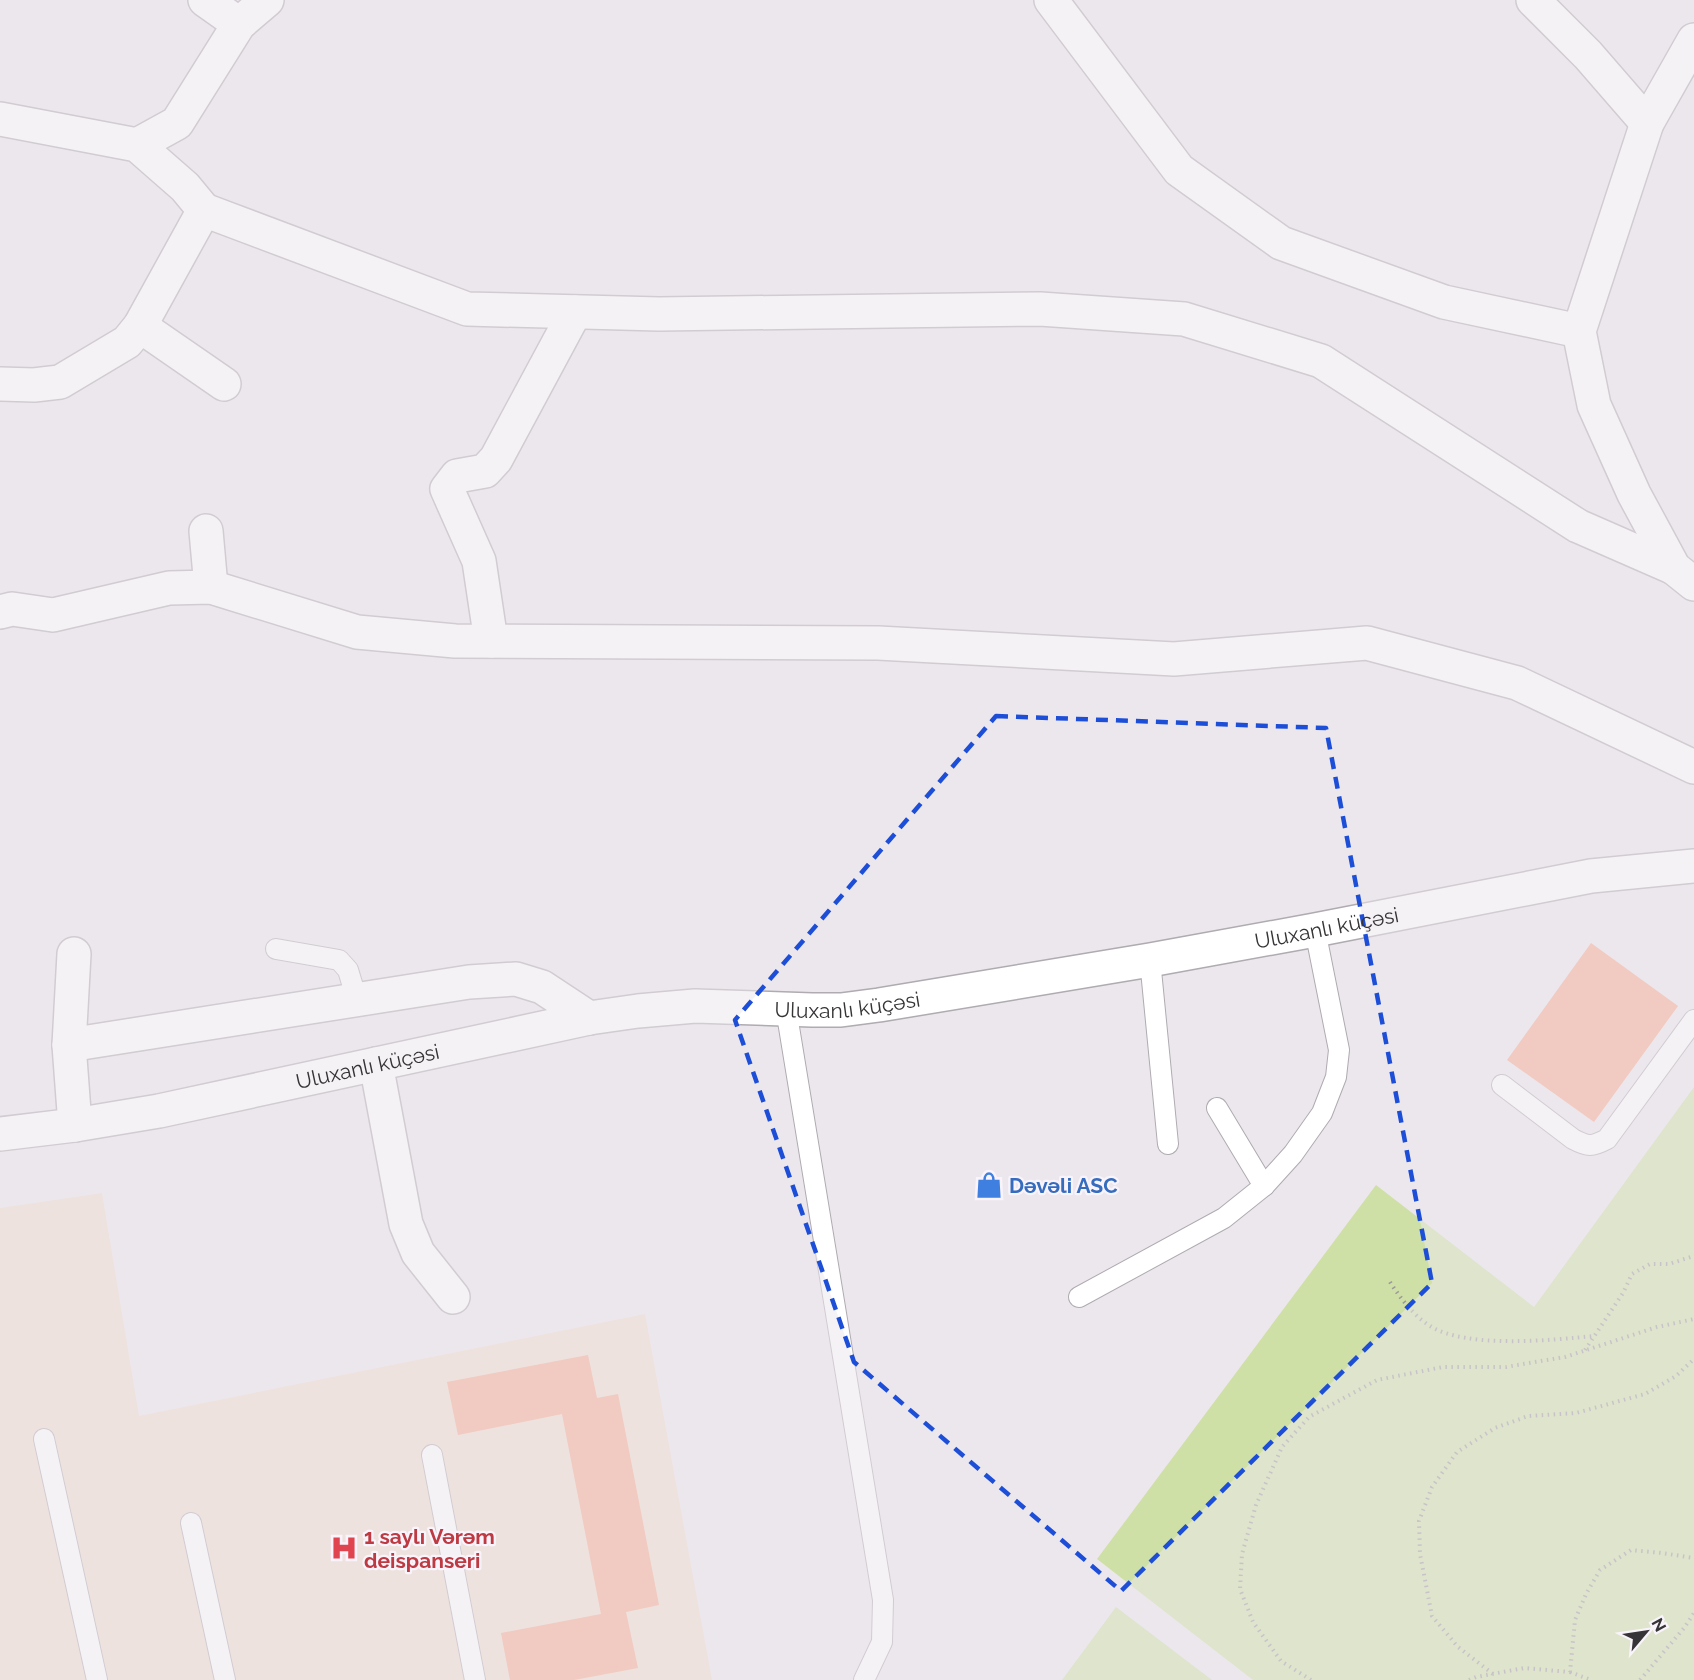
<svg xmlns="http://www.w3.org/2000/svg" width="1694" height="1680" font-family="Raleway,sans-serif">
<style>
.medical{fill:#efdbcc}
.green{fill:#cee0a5}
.building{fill:#f5a68c}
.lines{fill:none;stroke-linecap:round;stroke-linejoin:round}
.lane-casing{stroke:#afabb1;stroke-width:22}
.street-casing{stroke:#afabb1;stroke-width:36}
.path{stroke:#9c989c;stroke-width:4;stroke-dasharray:1.5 4.5;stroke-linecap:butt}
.lane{stroke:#fff;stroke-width:20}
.street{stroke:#fff;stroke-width:33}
.marked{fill:none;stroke:#1d4ed8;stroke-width:4.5;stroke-dasharray:12 8;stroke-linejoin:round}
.labels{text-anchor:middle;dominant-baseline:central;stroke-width:4.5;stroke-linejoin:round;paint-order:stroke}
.street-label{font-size:21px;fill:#363436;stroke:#f9f4fb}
.shop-label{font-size:21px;font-weight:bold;fill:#366cbe;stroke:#f9f4fb;text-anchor:start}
.health-label{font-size:21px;font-weight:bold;fill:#be3a42;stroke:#f9f4fb;text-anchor:start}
</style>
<rect width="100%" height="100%" fill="#ece7ed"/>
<polygon class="medical" points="102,1193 139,1416 645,1314 712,1680 0,1680 0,1208"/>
<g class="green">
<polygon points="1694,1087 1694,1680 1253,1680 1097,1559 1376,1185 1534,1307"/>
<polygon points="1116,1607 1212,1680 1062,1680"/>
</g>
<g class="building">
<polygon points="1591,943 1678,1006 1594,1122 1507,1060"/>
<polygon points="588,1355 597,1398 618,1394 659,1605 626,1612 638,1668 574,1680 510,1680 501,1633 601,1614 562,1414 458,1435 447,1382"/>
</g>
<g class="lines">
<defs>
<g id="lane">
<polyline points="276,949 339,960 348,970 357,1000"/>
<polyline points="1150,960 1168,1144"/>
<polyline points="786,1009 883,1600 882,1642 864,1680"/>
<path d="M 1502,1085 L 1573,1139 C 1588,1147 1592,1147 1607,1139 L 1694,1020"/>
<polyline points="1217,1108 1264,1186"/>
<polyline points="1079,1297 1224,1218 1264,1186 1293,1154 1322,1113 1336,1077 1339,1050 1315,930"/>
<polyline points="44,1439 97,1680"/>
<polyline points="432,1455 475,1680"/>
<polyline points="191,1523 225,1680"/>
</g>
<g id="street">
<polyline points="205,0 239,24"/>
<polyline points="1051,0 1179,170 1281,243 1444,302 1579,331"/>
<polyline points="1533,0 1588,55 1647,123"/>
<polyline points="1694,40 1647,123 1579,331 1594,405 1634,494 1674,568 1694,584"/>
<polyline points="0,119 137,145 185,187 204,210 140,326 127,342 60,382 34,385 0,384"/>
<polyline points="137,145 177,123 239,24 267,0"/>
<polyline points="204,210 467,309 659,314 1040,309 1184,319 1321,361 1578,526 1674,568"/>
<polyline points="140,326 224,384"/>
<polyline points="206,531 211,587"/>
<polyline points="0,612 12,609 53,615 169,588 211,587 357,632 455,641 878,643 1174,659 1367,643 1517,683 1694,767"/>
<polyline points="491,641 479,561 447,489 457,476 485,471 496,459 575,312"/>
<polyline points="74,954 69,1045 75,1125"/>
<polyline points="69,1045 469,982 516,979 542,987 589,1018"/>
<polyline points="376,1064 406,1224 418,1253 453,1297"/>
<path id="s1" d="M 0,1134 L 75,1125 L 159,1111 L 589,1018 L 638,1011 L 695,1006 L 812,1010 L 841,1010 L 879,1005 L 1150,960 L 1315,930 L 1591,876 L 1694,866"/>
</g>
</defs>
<use href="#lane" class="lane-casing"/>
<use href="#street" class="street-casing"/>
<g class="path">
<path d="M 1390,1282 C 1401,1299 1413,1315 1430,1326 C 1467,1349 1552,1340 1594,1336"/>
<polyline points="1585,1350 1623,1293 1632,1274 1650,1264 1669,1264 1694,1256"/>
<polyline points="1570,1672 1591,1680"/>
<polyline points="1493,1674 1458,1647 1432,1616 1420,1554 1419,1521 1432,1487 1457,1452 1495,1428 1528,1416 1576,1413 1645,1394 1676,1376 1694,1359"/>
<polyline points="1311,1680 1281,1661 1253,1622 1240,1589 1242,1554 1256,1505 1282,1447 1309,1417 1377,1380 1443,1367 1506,1367 1565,1357 1657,1327 1694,1319"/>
<polyline points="1469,1680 1476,1677 1524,1668 1570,1672 1575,1620 1586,1594 1600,1570 1631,1550 1662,1553 1694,1558"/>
<polyline points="1640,1680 1684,1628 1694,1613"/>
</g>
<use href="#lane" class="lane"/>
<use href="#street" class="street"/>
</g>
<path d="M0 0H1694V1680H0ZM 996,716 L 1326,728 L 1432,1283 L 1121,1591 L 854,1362 L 735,1020 Z" fill="#ece7ed" fill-opacity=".55" fill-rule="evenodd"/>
<path class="marked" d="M 996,716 L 1326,728 L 1432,1283 L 1121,1591 L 854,1362 L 735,1020 Z"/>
<defs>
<symbol id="shop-bare" viewBox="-9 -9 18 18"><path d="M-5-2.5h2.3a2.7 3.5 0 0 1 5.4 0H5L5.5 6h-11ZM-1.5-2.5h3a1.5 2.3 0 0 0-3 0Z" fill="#3f7fe0" stroke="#f9f4fb" stroke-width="2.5" paint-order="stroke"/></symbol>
<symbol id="hospital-bare" viewBox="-9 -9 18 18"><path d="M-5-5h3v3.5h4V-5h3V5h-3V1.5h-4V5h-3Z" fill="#e0444e" stroke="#f9f4fb" stroke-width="2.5" paint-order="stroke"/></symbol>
</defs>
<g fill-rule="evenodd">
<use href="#shop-bare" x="970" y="1166" width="38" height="38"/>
<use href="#hospital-bare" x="325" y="1529" width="38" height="38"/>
</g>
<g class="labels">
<g class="street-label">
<text stroke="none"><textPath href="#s1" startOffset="1346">Uluxanlı küçəsi</textPath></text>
<text stroke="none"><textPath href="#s1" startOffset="860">Uluxanlı küçəsi</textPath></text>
<text stroke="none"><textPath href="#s1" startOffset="374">Uluxanlı küçəsi</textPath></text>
</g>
<g class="shop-label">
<text x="1009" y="1185">Dəvəli ASC</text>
</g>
<g class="health-label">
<text x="364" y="1536">1 saylı Vərəm<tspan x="364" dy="24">deispanseri</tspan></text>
</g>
</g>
<g transform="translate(1646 1632) rotate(61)" stroke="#f9f4fb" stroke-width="4.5" paint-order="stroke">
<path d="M0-4.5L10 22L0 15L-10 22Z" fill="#363436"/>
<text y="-9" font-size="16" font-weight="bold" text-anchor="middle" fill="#363436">N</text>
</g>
</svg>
